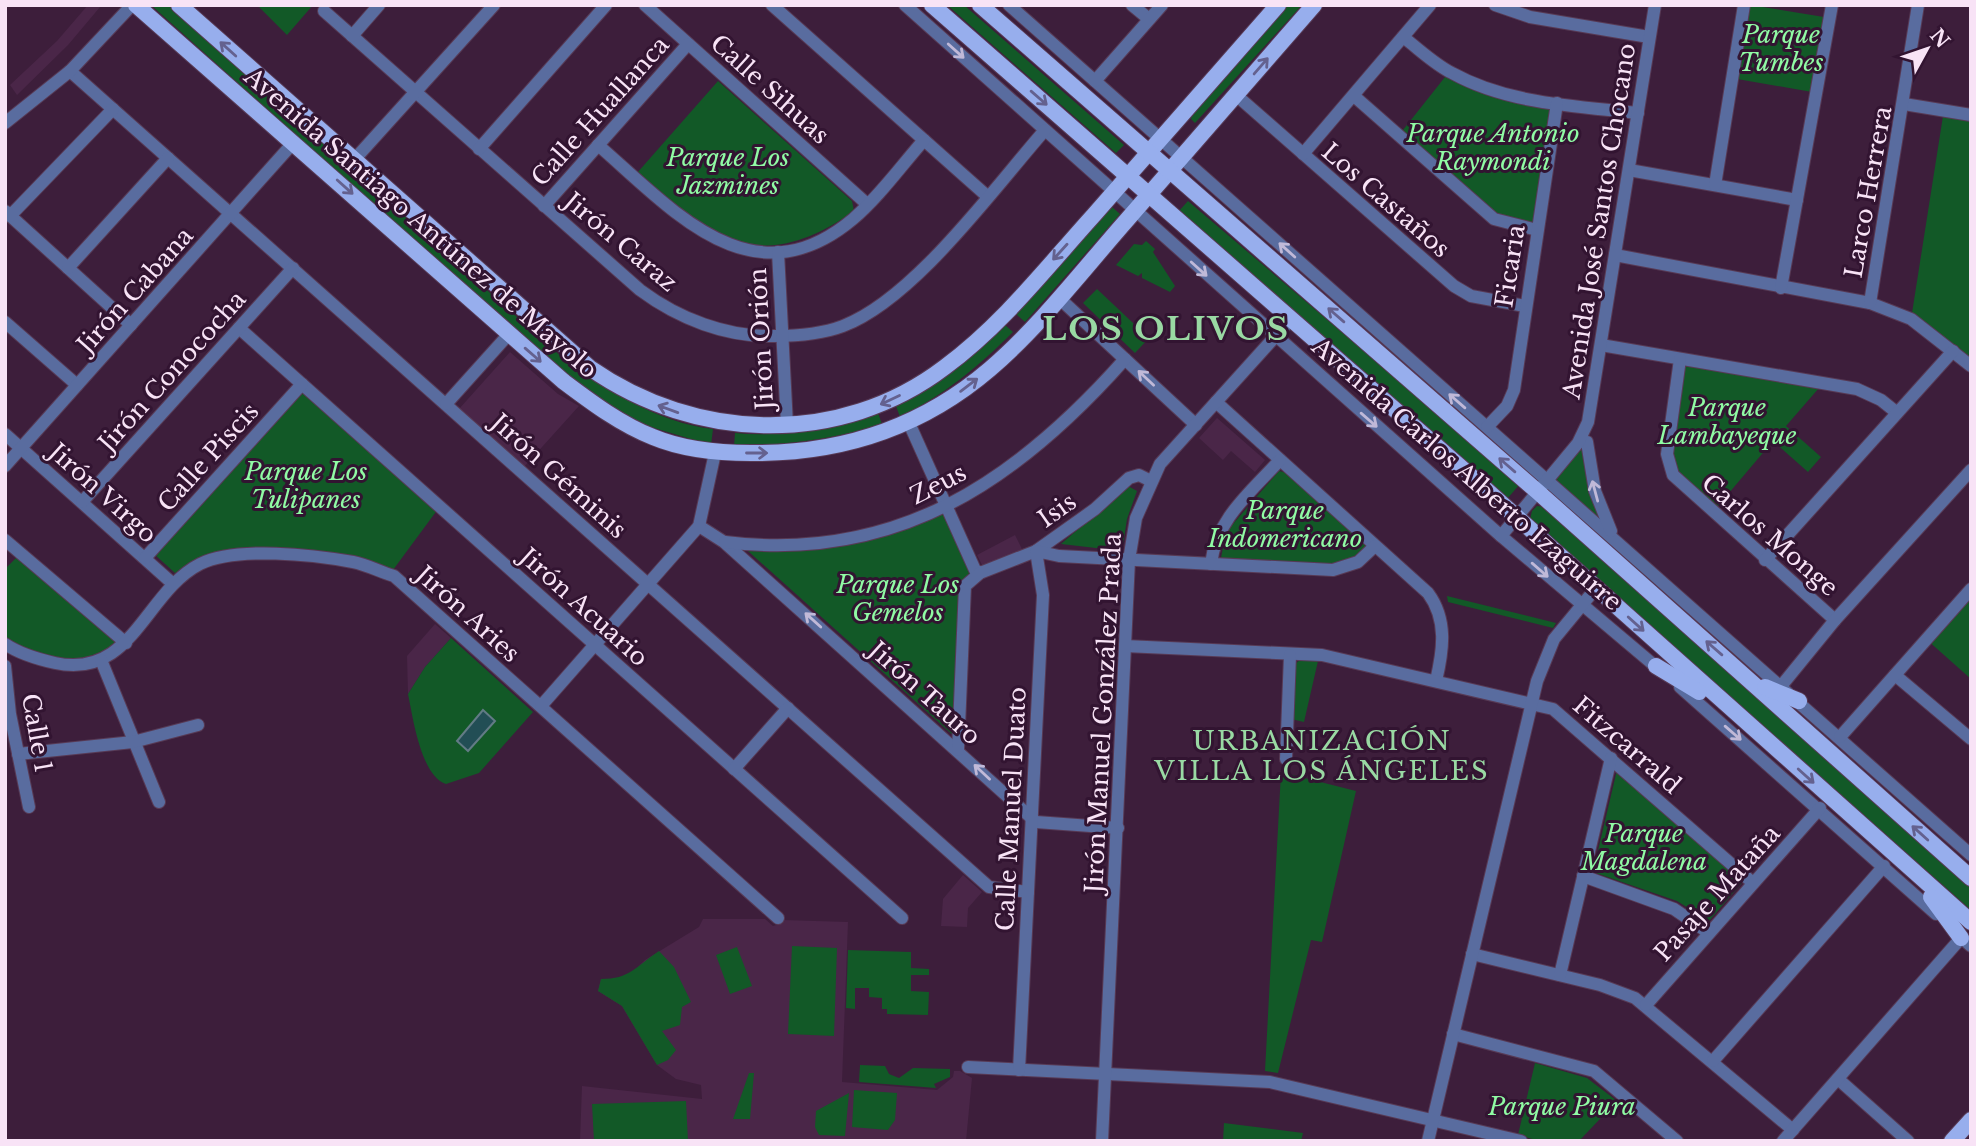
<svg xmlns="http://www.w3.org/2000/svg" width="1976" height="1146" font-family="'Libre Baskerville',serif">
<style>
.built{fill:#4a2648}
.green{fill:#125927}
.water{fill:#224e55;stroke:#627b85;stroke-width:2}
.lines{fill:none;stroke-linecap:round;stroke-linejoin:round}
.minor-casing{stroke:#573a55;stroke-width:14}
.major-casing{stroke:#573a55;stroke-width:18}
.minor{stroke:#596c9f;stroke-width:12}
.major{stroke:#97aeed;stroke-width:16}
.oneway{stroke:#64618f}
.oneway2{stroke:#c0b9d8}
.labels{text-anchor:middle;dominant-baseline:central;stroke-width:6;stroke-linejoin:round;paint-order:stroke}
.park-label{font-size:24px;font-style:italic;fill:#90fba4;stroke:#321431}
.street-label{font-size:24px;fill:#f8e3f6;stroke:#321431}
.neighbourhood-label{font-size:26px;letter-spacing:2px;fill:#99d9a3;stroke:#321431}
.district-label{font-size:32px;font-weight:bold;letter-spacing:2px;fill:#99d9a3;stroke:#321431}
</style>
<rect width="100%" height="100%" fill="#3d1e3b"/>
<g class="built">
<polygon points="88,5 100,7 68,45 17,95 10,85 57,41"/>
<polygon points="510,352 558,394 579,406 524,467 459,409"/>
<polygon points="1217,418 1265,460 1255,472 1231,451 1223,460 1199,438"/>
<polygon points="1015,535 1022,549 984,569 977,555"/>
<polygon points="435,624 451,638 425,667 408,694 407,656"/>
<polygon points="963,875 982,892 968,908 967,927 941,926 943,899"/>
<polygon points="703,919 765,919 773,926 783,923 783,920 848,922 842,1082 937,1090 953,1077 954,1071 960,1071 972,1078 966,1141 580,1141 582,1086 702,1099 701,1085 676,1079 657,1065 622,1006 598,991 601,979 617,980 633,972 645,960 699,927"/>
</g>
<g class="green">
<path d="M 151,5 L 168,5 L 564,359 C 611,391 655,422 713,429 L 711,445 L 644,425 L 601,402 L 563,375 Z"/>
<polygon points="257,5 313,5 287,35"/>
<polygon points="947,5 964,5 1124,145 1116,153"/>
<polygon points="1287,5 1302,5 1195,123 1191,119 1192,113"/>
<polygon points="1750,5 1824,17 1812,92 1737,79"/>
<polygon points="1449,72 1557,103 1537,230 1503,223 1399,135"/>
<path d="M 718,81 L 852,201 L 854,211 C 805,246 754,261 699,225 C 677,210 657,190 637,173 Z"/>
<polygon points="1943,116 1971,121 1971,359 1912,313"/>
<polygon points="1188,201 1520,484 1507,499 1178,212"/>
<polygon points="1112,207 1120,214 1025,322 1016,314"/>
<polygon points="1146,241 1155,249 1153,252 1175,286 1170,292 1142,278 1142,273 1138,276 1116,265 1134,244 1142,245"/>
<polygon points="1097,289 1149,338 1135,353 1083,303"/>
<path d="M 1005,325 L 1013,332 C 978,367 944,395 900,417 L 896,406 L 950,374 Z"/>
<polygon points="1680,359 1819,388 1786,426 1821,457 1808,472 1773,441 1712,513 1671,471"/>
<polygon points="300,391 438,509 393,570 301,554 198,562 175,573 154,554"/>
<path d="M 878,413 L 882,424 C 832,440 785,445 734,446 L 735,433 C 784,438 831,428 878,413 Z"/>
<polygon points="1583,447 1601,523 1557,481 1557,476"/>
<polygon points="1279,471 1287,473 1367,545 1366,549 1353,560 1328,565 1221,558 1226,532"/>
<polygon points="1128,486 1137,491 1127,519 1122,551 1061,544"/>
<polygon points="1537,506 1545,507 1971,887 1971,910 1530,519 1532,511"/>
<polygon points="940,512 944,515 973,575 964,585 955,737 748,551 749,548 778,549"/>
<path d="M 17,557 L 118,644 C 72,668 50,662 5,639 L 5,569 Z"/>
<polygon points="1971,589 1971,679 1926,639"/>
<polygon points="1447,596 1556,623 1553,628 1448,602"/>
<path d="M 451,638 L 533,712 L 479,773 L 446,784 C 421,776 413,718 408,694 L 425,667 Z"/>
<polygon points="1300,660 1318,661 1304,722 1291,719 1295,664"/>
<polygon points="1617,770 1744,880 1709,921 1677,901 1593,872"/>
<polygon points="1281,772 1356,791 1322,942 1311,940 1278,1073 1265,1071"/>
<polygon points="792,946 837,948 834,1036 788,1034"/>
<polygon points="737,947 752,986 730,994 716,955"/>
<polygon points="848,950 911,952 911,968 929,969 929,975 911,975 911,991 929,992 928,1015 887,1014 887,1009 882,1009 882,998 869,997 869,988 855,988 855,1009 846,1008"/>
<path d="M 659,951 L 674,967 L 691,1002 L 682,1007 L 680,1025 L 662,1031 L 676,1050 L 668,1060 L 657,1065 L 622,1006 L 598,991 L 601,979 C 630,979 635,967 659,951 Z"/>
<polygon points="1535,1063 1587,1078 1617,1101 1579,1141 1540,1141 1518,1135"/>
<polygon points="860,1065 885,1066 889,1074 899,1078 913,1068 950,1069 950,1077 934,1084 936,1088 859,1082"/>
<polygon points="749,1073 754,1073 750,1119 733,1119"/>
<polygon points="854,1090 897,1093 895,1120 888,1130 852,1127"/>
<polygon points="849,1093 845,1136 819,1135 815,1127 816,1111"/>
<polygon points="686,1101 688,1141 594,1141 592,1104"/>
<polygon points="1224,1123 1303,1133 1301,1141 1223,1141"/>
</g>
<polygon class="water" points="483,710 495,721 468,751 457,741"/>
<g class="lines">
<defs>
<g id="minor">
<polyline points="645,5 867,204"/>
<polyline points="772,5 987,196"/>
<polyline points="905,5 1501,536 1661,671"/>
<polyline points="1009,5 1971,855"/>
<polyline points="1132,5 1149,19"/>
<polyline points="1495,5 1530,17 1649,37"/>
<path d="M 324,11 L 640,290 C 679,319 726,337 774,336 C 797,336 822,334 843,326 C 914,299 994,188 1045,130"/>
<polyline points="352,36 379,5"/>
<path d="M 1403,37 C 1419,49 1434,64 1452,73 C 1508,104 1575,106 1638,113"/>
<polyline points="70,71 989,887 1028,892"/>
<polyline points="1095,81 1162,5"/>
<polyline points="1236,95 1454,286 1471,296 1525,306"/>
<polyline points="1354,96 1494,219 1537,230"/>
<polyline points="1904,104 1971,115"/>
<polyline points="5,123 70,71 132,5"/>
<path d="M 598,145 C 672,209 752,304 853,219 C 879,197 901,166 924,140"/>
<polyline points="479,149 606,5"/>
<polyline points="1303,154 1430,5"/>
<polyline points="354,160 494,5"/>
<polyline points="1629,170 1797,200"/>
<polyline points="1715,185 1744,5"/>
<polyline points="544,206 688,44"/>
<polyline points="5,211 131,325"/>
<polyline points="10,216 113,109"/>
<polyline points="778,252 787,425"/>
<polyline points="1615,255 1870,303 1911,319 1971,366"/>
<polyline points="68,268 168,158"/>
<polyline points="1781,288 1832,5"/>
<polyline points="1059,298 1196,425"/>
<polyline points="1870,303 1918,5"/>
<polyline points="5,322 77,385"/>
<polyline points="239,328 902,918"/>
<polyline points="1601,345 1857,389 1881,400 1896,412"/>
<polyline points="1680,359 1667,454 1673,475 1835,620"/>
<path d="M 1216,402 L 1428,593 C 1448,620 1443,651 1436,681"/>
<polyline points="446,404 509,334"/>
<polyline points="909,423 975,570 980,573"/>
<polyline points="1487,427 1507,406 1514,390 1557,103"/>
<polyline points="5,434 172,583"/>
<polyline points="1580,441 1587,442 1595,491 1611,531"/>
<polyline points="5,466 294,142"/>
<polyline points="82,502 293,268"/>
<polyline points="699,526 724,542 1036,822 1118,828"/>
<polyline points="1501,536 1578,443 1588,422 1655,5"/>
<polyline points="5,540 126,643"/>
<path d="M 725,542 C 896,563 1016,482 1125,359"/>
<polyline points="145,558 302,384"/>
<polyline points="1765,560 1953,351"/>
<path d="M 1211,564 C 1216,519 1251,492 1280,460"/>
<path d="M 5,644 C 20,654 37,659 55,663 C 132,680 145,592 200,564 C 237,546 314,555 353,562 C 368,565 380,572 394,576 L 778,918"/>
<polyline points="1125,646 1322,655 1553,709 1753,883"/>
<polyline points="101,660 159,802"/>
<polyline points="5,666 10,714 29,807"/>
<polyline points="1895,675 1971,739"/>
<polyline points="1782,685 1835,620 1971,470"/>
<polyline points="1680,687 1936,914"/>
<polyline points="541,706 699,526 715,453"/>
<polyline points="1840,737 1971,589"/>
<polyline points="958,750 965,586 980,573 1036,551 1095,509 1129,478 1139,475 1151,481"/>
<polyline points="18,754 133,742 198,725"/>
<polyline points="1286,759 1290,655"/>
<polyline points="734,769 788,708"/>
<polyline points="1583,876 1674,909 1709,933"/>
<polyline points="1955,932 1971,946"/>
<polyline points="1472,954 1600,985 1635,998 1793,1130"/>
<polyline points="1560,975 1611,758"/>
<polyline points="1646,1005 1820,808"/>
<polyline points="1453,1034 1594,1071 1677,1141"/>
<polyline points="1713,1061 1884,866"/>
<polyline points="968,1067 1270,1082 1521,1141"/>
<polyline points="1019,1070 1043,595 1036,551 1059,556 1333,570 1358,562 1375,546"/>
<polyline points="1838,1079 1908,1141"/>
<polyline points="1102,1141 1129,560 1136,518 1160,464 1291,319"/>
<polyline points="1428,1141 1537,681 1554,639 1596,588"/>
<polyline points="1783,1141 1961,938"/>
</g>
<g id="major">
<path d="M 136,5 L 563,381 C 591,402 620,424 653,437 C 684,450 717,453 751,453 C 841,454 921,428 990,369 C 1040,326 1082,271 1126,221 C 1189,149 1251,77 1314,5"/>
<path d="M 179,5 L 590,368 C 696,442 840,447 945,367 C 1002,325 1046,268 1093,216 C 1155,146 1216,75 1278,5"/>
<polyline points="932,5 1473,478 1971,922"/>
<polyline points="980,5 1538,492 1971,878"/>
<polyline points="1656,666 1699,692"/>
<polyline points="1765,687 1799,701"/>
<polyline points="1931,897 1961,938"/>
<polyline points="1952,1141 1971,1120"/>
</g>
</defs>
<use href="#minor" class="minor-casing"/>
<use href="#major" class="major-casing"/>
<use href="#minor" class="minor"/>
<use href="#major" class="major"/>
</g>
<defs><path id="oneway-shaft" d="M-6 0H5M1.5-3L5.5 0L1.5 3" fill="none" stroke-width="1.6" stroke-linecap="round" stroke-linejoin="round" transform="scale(1.75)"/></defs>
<g class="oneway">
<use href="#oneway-shaft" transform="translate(228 49) rotate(-138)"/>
<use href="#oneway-shaft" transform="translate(1261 66) rotate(-49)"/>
<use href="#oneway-shaft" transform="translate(1039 98) rotate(41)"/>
<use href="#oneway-shaft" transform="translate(345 187) rotate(42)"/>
<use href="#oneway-shaft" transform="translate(1060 252) rotate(132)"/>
<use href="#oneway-shaft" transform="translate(1336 315) rotate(-139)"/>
<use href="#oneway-shaft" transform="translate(533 355) rotate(41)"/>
<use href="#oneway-shaft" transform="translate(969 385) rotate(-37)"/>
<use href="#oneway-shaft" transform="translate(890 400) rotate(155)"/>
<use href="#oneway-shaft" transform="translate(668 409) rotate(-160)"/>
<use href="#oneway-shaft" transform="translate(757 453)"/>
<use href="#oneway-shaft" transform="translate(1507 465) rotate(-139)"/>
<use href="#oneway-shaft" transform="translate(1636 624) rotate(42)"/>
<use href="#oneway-shaft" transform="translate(1714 648) rotate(-139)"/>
<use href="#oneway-shaft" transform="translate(1806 776) rotate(42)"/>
<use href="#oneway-shaft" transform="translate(1920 833) rotate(-138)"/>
</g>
<g class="oneway2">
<use href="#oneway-shaft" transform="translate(956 51) rotate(42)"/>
<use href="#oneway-shaft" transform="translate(1287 250) rotate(-138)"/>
<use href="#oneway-shaft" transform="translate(1199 269) rotate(42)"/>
<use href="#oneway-shaft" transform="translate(1146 378) rotate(-137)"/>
<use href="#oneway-shaft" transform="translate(1457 401) rotate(-139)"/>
<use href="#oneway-shaft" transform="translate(1369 420) rotate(41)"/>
<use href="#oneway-shaft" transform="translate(1595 491) rotate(-105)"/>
<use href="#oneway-shaft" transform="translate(1540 570) rotate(41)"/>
<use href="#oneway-shaft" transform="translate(813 620) rotate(-138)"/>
<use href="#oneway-shaft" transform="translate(1733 733) rotate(41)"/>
<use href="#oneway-shaft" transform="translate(982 772) rotate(-137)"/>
</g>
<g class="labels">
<g class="park-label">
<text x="1781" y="34">Parque<tspan x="1781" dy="28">Tumbes</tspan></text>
<text x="1493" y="133">Parque Antonio<tspan x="1493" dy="28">Raymondi</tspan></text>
<text x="728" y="157">Parque Los<tspan x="728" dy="28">Jazmines</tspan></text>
<text x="1727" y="407">Parque<tspan x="1727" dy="28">Lambayeque</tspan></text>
<text x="306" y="471">Parque Los<tspan x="306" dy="28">Tulipanes</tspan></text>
<text x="1285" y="510">Parque<tspan x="1285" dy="28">Indomericano</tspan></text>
<text x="898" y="584">Parque Los<tspan x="898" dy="28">Gemelos</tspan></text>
<text x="1644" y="833">Parque<tspan x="1644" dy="28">Magdalena</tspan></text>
<text x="1562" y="1106">Parque Piura</text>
</g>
<g class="street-label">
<text transform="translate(770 89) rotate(42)">Calle Sihuas</text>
<text transform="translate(600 111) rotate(-48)">Calle Huallanca</text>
<text transform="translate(1868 192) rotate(-80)">Larco Herrera</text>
<text transform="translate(1386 200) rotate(41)">Los Castaños</text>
<text transform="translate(1599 221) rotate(-81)">Avenida José Santos Chocano</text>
<text transform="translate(421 223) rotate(41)">Avenida Santiago Antúnez de Mayolo</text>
<text transform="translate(621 242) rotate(40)">Jirón Caraz</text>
<text transform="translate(1510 266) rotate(-81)">Ficaria</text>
<text transform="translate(135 290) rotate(-48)">Jirón Cabana</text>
<text transform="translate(761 339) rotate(-93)">Jirón Orión</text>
<text transform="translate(172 371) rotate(-48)">Jirón Conococha</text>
<text transform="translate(208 457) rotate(-48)">Calle Piscis</text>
<text transform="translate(1467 474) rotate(41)">Avenida Carlos Alberto Izaguirre</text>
<text transform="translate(559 476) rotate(42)">Jirón Géminis</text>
<text transform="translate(938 484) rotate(-27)">Zeus</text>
<text transform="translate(103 493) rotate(42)">Jirón Virgo</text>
<text transform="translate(1057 510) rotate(-35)">Isis</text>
<text transform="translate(1770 535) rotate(41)">Carlos Monge</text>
<text transform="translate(584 607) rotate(42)">Jirón Acuario</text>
<text transform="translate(468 614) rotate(42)">Jirón Aries</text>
<text transform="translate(925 693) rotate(42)">Jirón Tauro</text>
<text transform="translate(1103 713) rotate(-87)">Jirón Manuel González Prada</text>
<text transform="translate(37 733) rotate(80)">Calle 1</text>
<text transform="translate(1627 745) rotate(41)">Fitzcarrald</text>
<text transform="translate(1011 809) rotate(-87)">Calle Manuel Duato</text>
<text transform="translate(1717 893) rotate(-48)">Pasaje Mataña</text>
</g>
<g class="neighbourhood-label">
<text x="1322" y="741">URBANIZACIÓN<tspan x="1322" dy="30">VILLA LOS ÁNGELES</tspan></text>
</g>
<g class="district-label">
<text x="1166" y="329">LOS OLIVOS</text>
</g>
</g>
<rect width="1976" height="1146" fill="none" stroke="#f8e3f6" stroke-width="14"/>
<g transform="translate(1927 49) rotate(50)" stroke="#321431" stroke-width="5" paint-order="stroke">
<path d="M0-5L12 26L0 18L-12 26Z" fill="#f8e3f6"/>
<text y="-10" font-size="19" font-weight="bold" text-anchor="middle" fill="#f8e3f6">N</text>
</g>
</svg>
